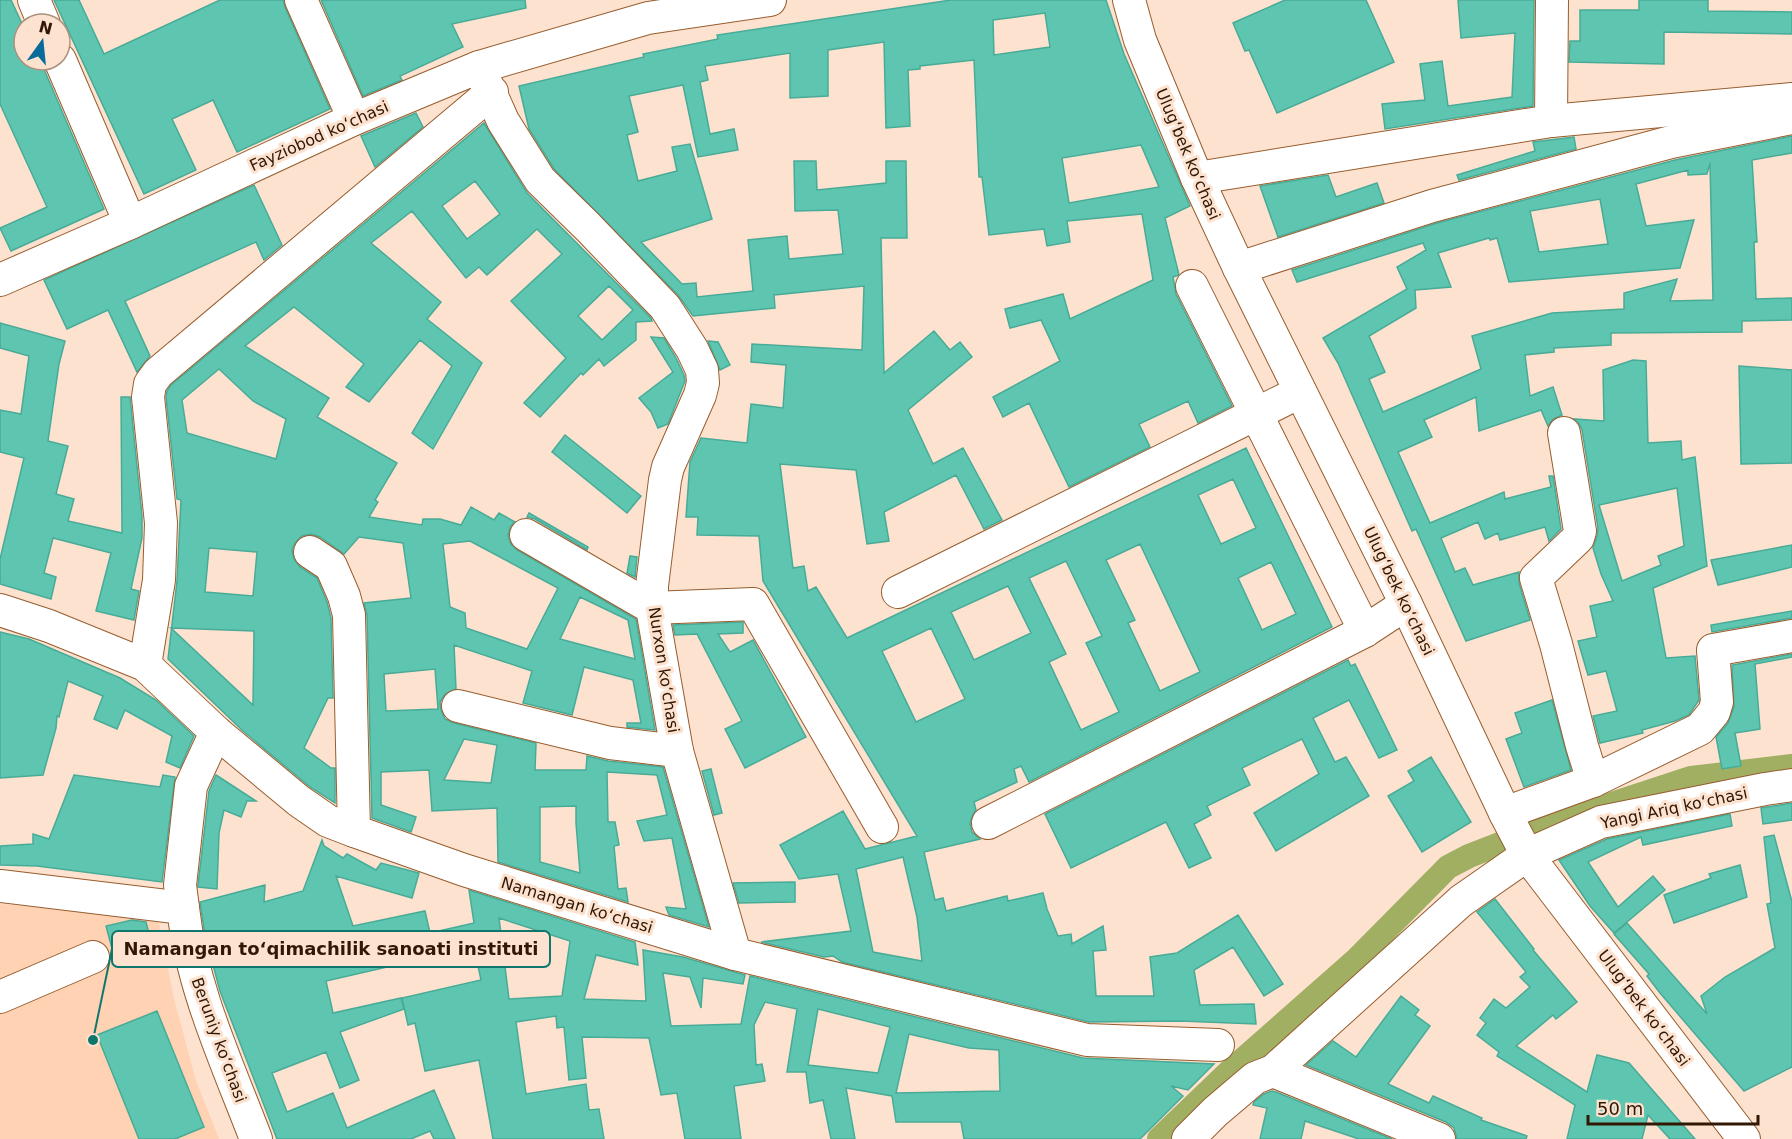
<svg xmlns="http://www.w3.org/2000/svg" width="1792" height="1139" font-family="'DejaVu Sans',sans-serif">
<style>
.built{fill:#fed2b2}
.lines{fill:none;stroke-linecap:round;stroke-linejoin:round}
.canal{stroke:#a1af63;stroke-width:24}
.building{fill:#5ec6b0;stroke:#48ab97;stroke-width:1.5;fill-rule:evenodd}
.minor-casing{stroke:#975d2e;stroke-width:34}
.minor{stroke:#fff;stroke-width:32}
.labels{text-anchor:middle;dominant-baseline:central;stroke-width:6;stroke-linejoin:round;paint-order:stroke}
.street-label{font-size:16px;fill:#301805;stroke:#fde2cf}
.leader{fill:none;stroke:#0f766e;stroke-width:2}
.callout-dot{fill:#0f766e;stroke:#fde2cf;stroke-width:2}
.callout{fill:#fde2cf;stroke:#0f766e;stroke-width:2}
.callout-label{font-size:18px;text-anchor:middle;font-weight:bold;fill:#301805}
</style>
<rect width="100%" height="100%" fill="#fde2cf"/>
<polygon class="built" points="0,904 158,918 174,999 196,1081 219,1139 0,1139"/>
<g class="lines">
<polyline class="canal" points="1159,1139 1231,1070 1357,959 1448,867 1469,856 1554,823 1691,778 1792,766"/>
</g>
<g class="building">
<polygon points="0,0 11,0 24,28 24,60 40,60 104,209 11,251 0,228 47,207 0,104"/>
<polygon points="54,0 79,0 104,54 220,0 283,0 285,7 330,109 237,152 213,100 172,119 196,170 144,194"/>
<polygon points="321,0 525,0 526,8 452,24 463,47 400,76 402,80 363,96"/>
<path d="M 951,0 L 1106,0 L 1124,54 L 1190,206 L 1165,218 L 1179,275 L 1173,277 L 1176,294 L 1232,406 L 1198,423 L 1188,401 L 1139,424 L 1150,447 L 1069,487 L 1029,403 L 1003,417 L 993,397 L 1060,361 L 1041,320 L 1010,328 L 1005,309 L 1063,294 L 1070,319 L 1153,280 L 1142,214 L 1067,221 L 1070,242 L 1047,246 L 1044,229 L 989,235 L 982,177 L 979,177 L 974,60 L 920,66 L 920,69 L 908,70 L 910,126 L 886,128 L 884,42 L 828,50 L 828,96 L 790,98 L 790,53 L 705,66 L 708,80 L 700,82 L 710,134 L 734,129 L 738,150 L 698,157 L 683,85 L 629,96 L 638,132 L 627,135 L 638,181 L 677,171 L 672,147 L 690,144 L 712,219 L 641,242 L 682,284 L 696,283 L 697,297 L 753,291 L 748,240 L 787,236 L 789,259 L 843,254 L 838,210 L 795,211 L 794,161 L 816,161 L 817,190 L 886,183 L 886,161 L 906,161 L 907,238 L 881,238 L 884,373 L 934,331 L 950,350 L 960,342 L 972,357 L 908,410 L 933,464 L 963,448 L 1002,520 L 984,529 L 956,475 L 884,512 L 889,541 L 867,544 L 856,470 L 780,464 L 793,568 L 804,566 L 808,591 L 816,587 L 847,638 L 1246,448 L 1332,627 L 1029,782 L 1021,766 L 1014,769 L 1017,782 L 974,802 L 976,810 L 973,814 L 970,823 L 972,832 L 980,839 L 924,852 L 935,900 L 943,898 L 946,911 L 1007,896 L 1008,901 L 1043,893 L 1047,909 L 1058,936 L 1071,934 L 1072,944 L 1103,926 L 1106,950 L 1093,951 L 1096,996 L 1154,996 L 1150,957 L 1177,953 L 1238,915 L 1283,984 L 1264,996 L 1233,947 L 1194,970 L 1200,1005 L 1254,1004 L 1256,1024 L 1180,1021 L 1089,1022 L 842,962 L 833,956 L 824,957 L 761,942 L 851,931 L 838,874 L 799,879 L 780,845 L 843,811 L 865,849 L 917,836 L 763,581 L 759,536 L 697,535 L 698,517 L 686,517 L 690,462 L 701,438 L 747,443 L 751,404 L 783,408 L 786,365 L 751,362 L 752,344 L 862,350 L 864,286 L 774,295 L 775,308 L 693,316 L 678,295 L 554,169 L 529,129 L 519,86 L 644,57 L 643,54 L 718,39 L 717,35 ZM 1045,13 L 1050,47 L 994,55 L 993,20 ZM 1141,145 L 1159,187 L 1069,203 L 1062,158 ZM 1233,479 L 1256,528 L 1221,544 L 1198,495 ZM 1140,544 L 1200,672 L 1160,691 L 1128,623 L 1135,620 L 1106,560 ZM 1066,561 L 1102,636 L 1086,643 L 1119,712 L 1081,730 L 1049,662 L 1066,654 L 1029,578 ZM 1271,562 L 1296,614 L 1262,630 L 1238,578 ZM 1008,586 L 1031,633 L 974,660 L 951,612 ZM 931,628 L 965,699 L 916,722 L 882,651 ZM 903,857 L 917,917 L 922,961 L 873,952 L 856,869 Z"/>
<polygon points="1285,0 1366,0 1394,62 1277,113 1249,50 1245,51 1233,23"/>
<polygon points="1458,0 1534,0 1533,106 1385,129 1382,104 1425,100 1420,64 1442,61 1448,106 1512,97 1515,33 1461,38"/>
<polygon points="1639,0 1708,0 1708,11 1792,12 1792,34 1664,32 1664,64 1569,62 1570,41 1580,41 1580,10 1639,10"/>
<polygon points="416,113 423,127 375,167 361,136"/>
<path d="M 484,123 L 527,193 L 651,318 L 652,321 L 636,322 L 636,340 L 604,366 L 599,359 L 583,375 L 581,373 L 540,417 L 524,403 L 566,358 L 511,301 L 562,254 L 537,229 L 487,275 L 479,267 L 466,278 L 412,211 L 371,243 L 441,302 L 427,319 L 482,363 L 433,449 L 412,433 L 452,366 L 420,340 L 369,402 L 346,387 L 364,364 L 294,307 L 245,346 L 329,398 L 317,417 L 397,463 L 375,500 L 378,502 L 369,517 L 422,525 L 423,519 L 440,519 L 461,525 L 471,507 L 494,520 L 499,513 L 515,522 L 510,527 L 508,536 L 511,544 L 517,550 L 636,619 L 655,730 L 627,727 L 627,723 L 641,723 L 633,680 L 584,667 L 572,715 L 523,703 L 532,671 L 454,645 L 456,689 L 445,694 L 440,702 L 441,710 L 445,719 L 454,723 L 536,743 L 535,770 L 586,770 L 587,756 L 608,761 L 663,767 L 709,927 L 669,915 L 666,907 L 686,909 L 672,838 L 644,841 L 637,821 L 667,815 L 657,775 L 607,772 L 608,822 L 615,822 L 619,845 L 614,846 L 618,889 L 626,888 L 628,902 L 498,862 L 497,808 L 432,811 L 429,770 L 381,772 L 381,805 L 416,817 L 411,832 L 372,818 L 367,615 L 364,603 L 411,598 L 403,543 L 359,537 L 344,554 L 320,537 L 311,534 L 302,536 L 295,543 L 292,550 L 294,559 L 300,567 L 317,578 L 327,602 L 331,618 L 333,698 L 328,698 L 304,748 L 331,768 L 335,768 L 335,803 L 310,787 L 243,731 L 168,659 L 177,581 L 181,500 L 177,499 L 166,397 L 167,391 L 171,385 ZM 475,181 L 500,214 L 467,239 L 442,206 ZM 609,286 L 633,310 L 602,340 L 578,316 ZM 219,369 L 253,401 L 286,419 L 276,459 L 187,433 L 182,400 ZM 470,541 L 558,588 L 527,649 L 466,628 L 465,613 L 450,607 L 443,544 ZM 209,548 L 257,552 L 253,596 L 205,592 ZM 580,597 L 628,620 L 635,659 L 560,639 ZM 171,628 L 254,631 L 253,705 ZM 435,669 L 438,709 L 386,711 L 384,674 ZM 464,739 L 497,745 L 491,783 L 444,780 ZM 576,806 L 576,823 L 580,873 L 540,862 L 540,807 Z"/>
<path d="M 1792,136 L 1792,153 L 1752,160 L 1757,242 L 1754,242 L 1756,299 L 1792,298 L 1792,320 L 1742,321 L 1742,332 L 1611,333 L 1611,345 L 1554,348 L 1554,352 L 1525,355 L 1530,396 L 1553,387 L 1562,415 L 1553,419 L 1548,426 L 1541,410 L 1479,431 L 1476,397 L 1424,420 L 1432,437 L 1398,452 L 1430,523 L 1504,492 L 1505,499 L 1551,487 L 1549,476 L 1553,476 L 1561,529 L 1549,541 L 1545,527 L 1500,540 L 1498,533 L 1485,539 L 1478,522 L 1441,538 L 1455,572 L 1465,568 L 1473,585 L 1519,572 L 1519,583 L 1530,620 L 1466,641 L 1416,529 L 1412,531 L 1338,363 L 1323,338 L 1407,289 L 1397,267 L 1426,250 L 1423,243 L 1297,282 L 1292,270 L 1437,223 L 1675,160 ZM 1710,163 L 1713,300 L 1670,301 L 1677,279 L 1624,293 L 1624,309 L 1552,313 L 1472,336 L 1481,369 L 1383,412 L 1369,379 L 1385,372 L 1369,336 L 1416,308 L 1415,290 L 1451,287 L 1438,253 L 1489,238 L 1490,240 L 1497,238 L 1509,282 L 1680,268 L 1694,220 L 1646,226 L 1636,184 L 1688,170 L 1688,175 L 1707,174 ZM 1600,199 L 1608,244 L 1539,252 L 1530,211 Z"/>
<polygon points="1574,137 1576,149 1459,180 1457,175 1535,151 1533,142"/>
<polygon points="1328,175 1336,197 1377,183 1384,203 1278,237 1260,186"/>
<polygon points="254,185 282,245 264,260 256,242 125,301 150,356 137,372 108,310 67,329 44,280"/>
<polygon points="0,323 65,341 59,364 48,441 68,446 56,494 74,499 68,521 122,533 121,397 130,397 142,516 142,538 131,589 139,591 134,620 96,611 111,553 53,538 44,573 56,577 51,599 0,584 0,559 24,458 0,452 0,410 21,414 29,356 0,348"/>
<polygon points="651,337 664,338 676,358 684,375 685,381 668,424 658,428 651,412 639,398 673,372"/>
<polygon points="708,341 718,342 730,365 720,370"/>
<path d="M 1633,360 L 1646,361 L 1648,443 L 1681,441 L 1682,460 L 1695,457 L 1707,566 L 1653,588 L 1666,658 L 1695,656 L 1699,700 L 1689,715 L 1675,721 L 1642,730 L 1643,733 L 1600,743 L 1593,716 L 1617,711 L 1606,671 L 1588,675 L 1578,641 L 1597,637 L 1590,606 L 1613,601 L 1601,574 L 1593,548 L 1597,536 L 1598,528 L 1582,430 L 1578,422 L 1574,419 L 1604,421 L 1603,370 ZM 1677,488 L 1684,546 L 1658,556 L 1661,565 L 1622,581 L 1599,505 Z"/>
<polygon points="1739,366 1792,370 1792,463 1741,464"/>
<polygon points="565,435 641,496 627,513 552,452"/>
<polygon points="529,513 588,547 587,550 535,519 527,517"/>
<polygon points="1792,545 1792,567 1718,585 1711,560"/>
<polygon points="630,556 637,557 635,577 627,573"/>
<polygon points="1792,611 1792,618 1712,632 1711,625"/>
<polygon points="743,622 743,633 718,634 730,652 753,640 806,737 745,768 725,729 742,721 697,634 675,635 673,625"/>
<polygon points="0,632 29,639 120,678 156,700 194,736 180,768 166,762 172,736 125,710 117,729 94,719 103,696 68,681 59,717 57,716 56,728 43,775 0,778"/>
<polygon points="1792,654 1792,657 1755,664 1760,729 1735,733 1741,766 1722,769 1716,737 1728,723 1734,707 1732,665"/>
<polygon points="1348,660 1351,666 1355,664 1397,750 1379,758 1349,700 1313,718 1335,762 1346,757 1369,796 1276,851 1254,813 1319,774 1302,739 1242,768 1250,785 1207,806 1211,815 1194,824 1211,858 1189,868 1166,822 1071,868 1045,814"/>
<polygon points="1552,700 1571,770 1524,787 1506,739 1522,733 1515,713"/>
<polygon points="1431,757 1471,822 1422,852 1388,796 1414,781 1408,771"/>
<polygon points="711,769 722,813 714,815 702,771"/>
<polygon points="74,775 160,787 163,775 175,777 162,882 37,866 0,865 0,846 33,844 33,834 49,839"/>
<polygon points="216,775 256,801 247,801 241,817 224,810 219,833 217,889 198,887 198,885 209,791"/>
<polygon points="1792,803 1792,820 1763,824 1761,808"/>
<polygon points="1730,814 1732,826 1643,845 1641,837 1588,862 1618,907 1653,876 1665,890 1614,933 1590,906 1559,860 1607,839"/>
<polygon points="1774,835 1792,902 1792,1067 1744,1091 1660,993 1647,976 1649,974 1614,934 1627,923 1707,1014 1701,996 1725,977 1775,948 1767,904 1771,903 1764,837"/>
<path d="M 322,840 L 324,846 L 343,858 L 347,854 L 376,870 L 381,863 L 419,873 L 412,898 L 336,876 L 353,926 L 425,911 L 430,933 L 474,923 L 469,890 L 635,942 L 638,965 L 596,955 L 584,999 L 646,1001 L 643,950 L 683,957 L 745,975 L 743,984 L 703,978 L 701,1008 L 690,977 L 663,973 L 671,1026 L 741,1024 L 750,976 L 1083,1058 L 1214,1064 L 1188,1090 L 1171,1086 L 1183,1096 L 1140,1139 L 964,1139 L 961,1122 L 896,1122 L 892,1096 L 846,1088 L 855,1139 L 831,1139 L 823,1100 L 810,1103 L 806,1072 L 787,1072 L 797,1009 L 765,1002 L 754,1025 L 756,1065 L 762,1064 L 765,1081 L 734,1086 L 741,1139 L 685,1139 L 677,1093 L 661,1095 L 649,1038 L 582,1037 L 586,1078 L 569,1080 L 564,1027 L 557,1028 L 556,1016 L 516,1022 L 526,1094 L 586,1084 L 589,1110 L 599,1109 L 604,1139 L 493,1139 L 479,1060 L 425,1071 L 415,1023 L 408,1025 L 402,998 L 481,980 L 474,947 L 326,981 L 333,1013 L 401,998 L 404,1009 L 340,1032 L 359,1080 L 340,1088 L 326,1052 L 272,1073 L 287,1112 L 333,1093 L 347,1128 L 434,1090 L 455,1139 L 434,1139 L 430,1131 L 411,1139 L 277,1139 L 220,991 L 205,935 L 200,902 L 265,885 L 264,902 L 303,891 ZM 499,918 L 570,941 L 562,996 L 509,999 ZM 818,1009 L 890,1027 L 878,1073 L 808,1065 ZM 909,1034 L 969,1048 L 999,1050 L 1000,1091 L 896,1093 Z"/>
<polygon points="1740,865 1747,897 1674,923 1664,895 1711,878 1709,874"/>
<polygon points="795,882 795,902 739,903 733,883"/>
<polygon points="1495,899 1534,949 1533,950 1577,1002 1556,1019 1553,1015 1516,1046 1587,1092 1597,1055 1629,1063 1695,1139 1670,1139 1648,1115 1642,1139 1567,1139 1575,1105 1497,1056 1499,1052 1477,1035 1486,1023 1480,1018 1494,999 1506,1008 1530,987 1520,977 1526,972 1477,912"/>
<polygon points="132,920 146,922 152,946 114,956 106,926"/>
<polygon points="1401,996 1419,1010 1415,1015 1430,1026 1388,1084 1429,1103 1433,1096 1482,1118 1481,1120 1527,1136 1526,1139 1457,1139 1454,1128 1446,1122 1306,1065 1333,1041 1356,1057"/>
<polygon points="157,1011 204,1127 175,1139 139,1139 97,1035"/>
<polygon points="1272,1091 1276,1092 1392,1139 1359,1139 1305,1121 1301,1139 1260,1139 1267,1108 1253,1105 1254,1102 1264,1094"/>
</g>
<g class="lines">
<defs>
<g id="minor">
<polyline points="34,0 44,24"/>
<polyline points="301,0 354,119"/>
<polyline points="1129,0 1140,40 1197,178 1239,268 1406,604 1505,813 1527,855 1744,1139"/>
<polyline points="60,60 130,223"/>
<polyline points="479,67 503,121 540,180 588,227 665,307 692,349 702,370 703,383 700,395 668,467 665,480 652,586 652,608 677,751 735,954"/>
<polyline points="1551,121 1552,0"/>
<polyline points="1197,178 1551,121 1792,99"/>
<polyline points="1239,268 1432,206 1671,142 1792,118"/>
<polyline points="0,280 130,223 354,119 479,67 648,18 770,0"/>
<polyline points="1192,286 1365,631"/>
<polyline points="1564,433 1580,531 1578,538 1536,578 1556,644 1582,746 1593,781"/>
<polyline points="526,535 652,608 753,604 882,827"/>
<polyline points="310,552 331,566 344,596 349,615 354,831"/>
<polyline points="898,592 1300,392"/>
<polyline points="0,610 49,626 145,665 216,732 299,801 328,821 354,831 464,870 735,954 1087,1040 1218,1045"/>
<polyline points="145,665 159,580 161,523 148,397 150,384 158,373 492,92"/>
<polyline points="458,706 610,743 677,751"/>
<polyline points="1505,813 1593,781 1700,729 1714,712 1717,702 1713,650 1792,636"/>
<polyline points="988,823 1365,631 1406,604"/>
<path d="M 0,886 L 183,908 C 192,989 227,1063 256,1139"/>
<polyline points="183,908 180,885 191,786 216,732"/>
<polyline points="0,997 93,957"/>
<polyline points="1273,1071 1439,1139"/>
<polyline points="1188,1139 1215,1112 1255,1078 1273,1071 1461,901 1527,855 1601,822 1765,789 1792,785"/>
</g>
</defs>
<use href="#minor" class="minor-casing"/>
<use href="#minor" class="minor"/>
</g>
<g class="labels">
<g class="street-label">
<text transform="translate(319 136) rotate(-24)">Fayziobod koʻchasi</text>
<text transform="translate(1188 154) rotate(67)">Ulugʻbek koʻchasi</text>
<text transform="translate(1399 591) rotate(64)">Ulugʻbek koʻchasi</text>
<text transform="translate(664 670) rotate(81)">Nurxon koʻchasi</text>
<text transform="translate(1674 808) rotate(-12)">Yangi Ariq koʻchasi</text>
<text transform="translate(577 905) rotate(17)">Namangan koʻchasi</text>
<text transform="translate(1644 1008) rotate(53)">Ulugʻbek koʻchasi</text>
<text transform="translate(219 1040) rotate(70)">Beruniy koʻchasi</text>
</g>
</g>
<path class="leader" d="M93 1040L112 949"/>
<circle class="callout-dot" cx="93" cy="1040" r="6"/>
<rect class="callout" x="112" y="931" width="438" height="36" rx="6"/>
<g class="callout-label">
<text x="331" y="955">Namangan to‘qimachilik sanoati instituti</text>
</g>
<g transform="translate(42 42) rotate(15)"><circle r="28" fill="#fde2cf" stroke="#ab917e" stroke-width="1.5"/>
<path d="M0-4.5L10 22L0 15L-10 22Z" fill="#096b9a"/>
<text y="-9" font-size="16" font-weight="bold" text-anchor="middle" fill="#301805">N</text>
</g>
<path d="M1588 1115v9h170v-9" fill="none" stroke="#301805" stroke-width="3"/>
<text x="1597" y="1115" font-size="18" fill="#301805" stroke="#fde2cf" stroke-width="4.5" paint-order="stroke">50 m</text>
</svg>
